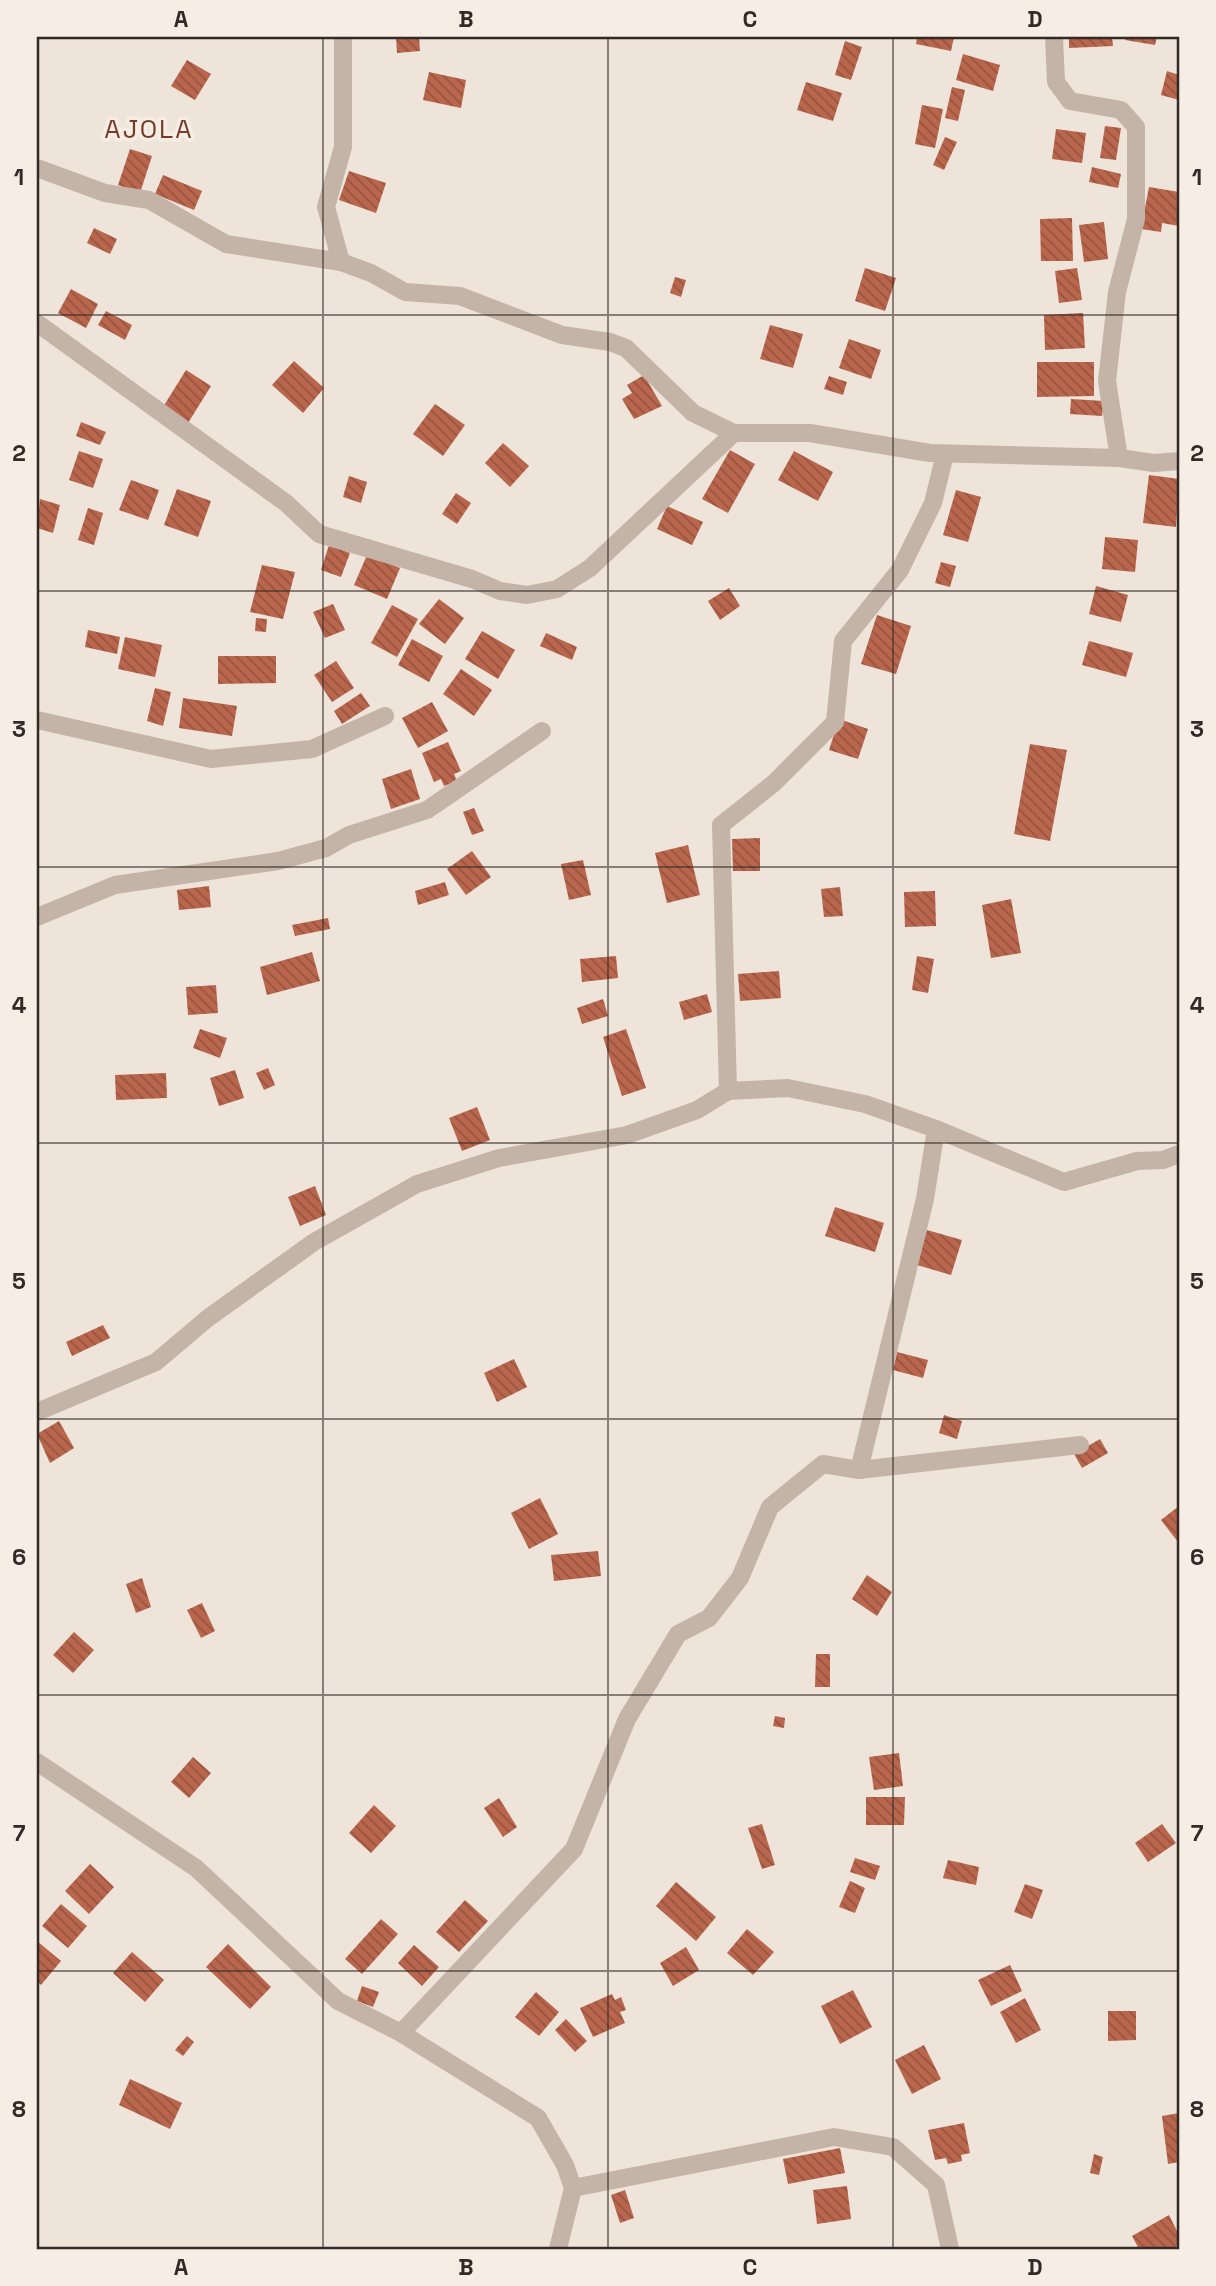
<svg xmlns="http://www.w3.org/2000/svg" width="1216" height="2286" font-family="'Space Grotesk',sans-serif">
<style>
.building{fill:url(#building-back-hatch)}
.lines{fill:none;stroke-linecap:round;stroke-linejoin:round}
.minor{stroke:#c4b4a7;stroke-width:18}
.grid{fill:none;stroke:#322a26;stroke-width:2;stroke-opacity:0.55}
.labels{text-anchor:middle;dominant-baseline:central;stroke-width:7;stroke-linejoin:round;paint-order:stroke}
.quarter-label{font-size:26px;letter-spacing:2px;fill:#783b28;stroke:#f6eee5}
.neatline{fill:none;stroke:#322a26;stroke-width:2.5}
.grid-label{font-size:23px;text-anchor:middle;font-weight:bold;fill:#322a26}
</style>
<defs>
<pattern id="building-back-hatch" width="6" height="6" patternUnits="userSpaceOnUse" patternTransform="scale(1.75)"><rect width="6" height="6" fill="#b9664d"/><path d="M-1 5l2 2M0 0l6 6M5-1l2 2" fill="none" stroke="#975440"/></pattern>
</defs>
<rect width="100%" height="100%" fill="#eee4d9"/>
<g class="building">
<polygon points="396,37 419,37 420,51 397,53"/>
<polygon points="917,37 954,37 951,51 916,44"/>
<polygon points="1069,37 1112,37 1113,46 1069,48"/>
<polygon points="1126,37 1157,37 1155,45 1125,40"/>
<polygon points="845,41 862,47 851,80 835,75"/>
<polygon points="963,54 1000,65 993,91 956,80"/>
<polygon points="187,60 211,74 195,100 171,86"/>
<polygon points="1167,71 1179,75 1179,100 1161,95"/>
<polygon points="429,72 466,80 461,108 423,100"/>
<polygon points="806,82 842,93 833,121 797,110"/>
<polygon points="952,87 965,90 958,121 945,118"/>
<polygon points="922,105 943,109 935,148 915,144"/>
<polygon points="1105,126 1121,128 1116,160 1100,158"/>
<polygon points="1056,129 1086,133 1082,163 1052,159"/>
<polygon points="945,137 957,142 944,170 933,165"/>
<polygon points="130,149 152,156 140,193 118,185"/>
<polygon points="1092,167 1121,174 1118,188 1089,182"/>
<polygon points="349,171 386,183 376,213 339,200"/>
<polygon points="163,175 202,191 194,210 155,194"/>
<polygon points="1149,187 1179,192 1179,226 1162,223 1161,232 1141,229"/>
<polygon points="1072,218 1073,261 1041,261 1040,219"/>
<polygon points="1104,222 1108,259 1084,262 1079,225"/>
<polygon points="94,228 117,239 110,254 87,243"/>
<polygon points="865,268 896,278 885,311 855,301"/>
<polygon points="1077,268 1082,300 1059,303 1055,271"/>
<polygon points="675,277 686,280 681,297 670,293"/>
<polygon points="71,289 98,304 86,328 58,313"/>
<polygon points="106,311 132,325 125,340 98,325"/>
<polygon points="1083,313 1085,348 1045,350 1044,315"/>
<polygon points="770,325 803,334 793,368 760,359"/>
<polygon points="849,339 881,350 871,379 839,368"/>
<polygon points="294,361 324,388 303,413 272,385"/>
<polygon points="1037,362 1094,362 1094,396 1037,397"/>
<polygon points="186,370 211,386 188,423 163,407"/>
<polygon points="644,375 662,406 634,419 622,399 632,393 627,385"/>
<polygon points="829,376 847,382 843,395 824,389"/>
<polygon points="1071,399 1104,401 1102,416 1070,414"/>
<polygon points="435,404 465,425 443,456 413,434"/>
<polygon points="81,422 106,432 100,445 76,436"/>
<polygon points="503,443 529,466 510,487 485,463"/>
<polygon points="730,450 755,464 728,513 702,499"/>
<polygon points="79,451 103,459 93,488 69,480"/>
<polygon points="794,451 833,472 818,501 778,480"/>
<polygon points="1149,475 1179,479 1176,527 1143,523"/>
<polygon points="349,476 367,482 361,503 343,497"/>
<polygon points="131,480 159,490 148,520 119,510"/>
<polygon points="177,489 211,501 198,537 164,525"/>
<polygon points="956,490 981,497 968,542 943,535"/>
<polygon points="456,493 471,503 457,524 442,514"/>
<polygon points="40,499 60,505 53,533 37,528"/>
<polygon points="667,506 703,522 692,545 657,529"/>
<polygon points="88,508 103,513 94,545 78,540"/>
<polygon points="1105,537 1138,540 1135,572 1102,569"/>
<polygon points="329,545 350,553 341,577 321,570"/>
<polygon points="367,555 400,568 387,599 354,585"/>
<polygon points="941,562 956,566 950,587 935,583"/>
<polygon points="262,565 295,572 283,619 250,612"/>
<polygon points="1096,586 1128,595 1121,622 1089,614"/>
<polygon points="729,588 740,606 720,620 708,601"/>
<polygon points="439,599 464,618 445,644 419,624"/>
<polygon points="333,604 345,630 325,638 313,612"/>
<polygon points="392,605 418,619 397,657 371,643"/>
<polygon points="877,615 911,626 896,674 861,664"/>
<polygon points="256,618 267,619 266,632 255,631"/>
<polygon points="88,630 120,637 117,654 85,647"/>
<polygon points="482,631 515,650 498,679 465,659"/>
<polygon points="546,633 577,647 572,660 540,646"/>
<polygon points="125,637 162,645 155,677 118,669"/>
<polygon points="412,639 443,656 429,682 398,665"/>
<polygon points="1089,641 1133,653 1126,677 1082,665"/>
<polygon points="218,656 276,656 276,683 218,684"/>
<polygon points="336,661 354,688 332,702 314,675"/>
<polygon points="461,669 492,690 474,716 443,694"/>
<polygon points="155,688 171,692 163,726 147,721"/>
<polygon points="361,693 370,706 342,724 334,711"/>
<polygon points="183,698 237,706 232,736 179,728"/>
<polygon points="432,702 448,731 418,748 402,718"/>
<polygon points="839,719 868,729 858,759 829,750"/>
<polygon points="448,742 461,771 454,774 457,781 444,786 441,779 434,782 422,753"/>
<polygon points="1030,744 1067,750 1050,841 1014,834"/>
<polygon points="411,769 420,799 391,809 382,779"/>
<polygon points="474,808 484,831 472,835 463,812"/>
<polygon points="760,838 760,871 733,871 732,839"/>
<polygon points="688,845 700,895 667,903 655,853"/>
<polygon points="472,851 491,877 466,895 447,869"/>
<polygon points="583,860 591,895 569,900 561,864"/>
<polygon points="445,882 449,895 418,905 415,891"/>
<polygon points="209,886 211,907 179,910 177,890"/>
<polygon points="840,887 843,916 824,917 821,889"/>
<polygon points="935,891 936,926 905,927 904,892"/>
<polygon points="1011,899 1021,953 991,958 982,905"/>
<polygon points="328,918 330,929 295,936 292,925"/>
<polygon points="312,952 320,981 267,995 260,967"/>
<polygon points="616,956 618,978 582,982 580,959"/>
<polygon points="917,956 934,959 928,993 912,990"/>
<polygon points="779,971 781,998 740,1001 738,974"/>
<polygon points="216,985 218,1013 188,1015 186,987"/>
<polygon points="707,994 712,1012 684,1020 679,1002"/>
<polygon points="603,999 608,1016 582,1024 577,1008"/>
<polygon points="200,1029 227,1038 220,1058 193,1048"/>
<polygon points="626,1029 646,1088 622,1096 603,1037"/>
<polygon points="268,1068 275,1085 264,1090 256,1073"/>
<polygon points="235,1070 244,1098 219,1106 210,1078"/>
<polygon points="166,1073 167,1098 116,1100 115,1075"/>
<polygon points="477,1107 490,1140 462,1151 449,1118"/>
<polygon points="315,1186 326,1215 300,1226 288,1197"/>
<polygon points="835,1207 884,1223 875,1252 825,1236"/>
<polygon points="927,1230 962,1240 951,1275 917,1265"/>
<polygon points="103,1325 110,1338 72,1356 66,1342"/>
<polygon points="897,1352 928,1360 923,1378 893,1370"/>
<polygon points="514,1359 527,1387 497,1402 484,1373"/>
<polygon points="944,1415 962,1421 957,1439 939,1433"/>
<polygon points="59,1421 74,1448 50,1463 37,1434"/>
<polygon points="1100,1439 1108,1453 1082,1468 1074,1454"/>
<polygon points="540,1498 558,1534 529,1549 511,1513"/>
<polygon points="1179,1506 1179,1540 1178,1542 1161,1520"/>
<polygon points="598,1551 601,1576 554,1581 551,1555"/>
<polygon points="867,1575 892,1592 877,1616 852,1599"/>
<polygon points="142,1578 151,1607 136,1613 126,1584"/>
<polygon points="202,1603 215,1631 201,1638 187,1610"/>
<polygon points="74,1632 94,1650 73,1673 53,1655"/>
<polygon points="816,1654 830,1654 830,1687 815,1687"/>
<polygon points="775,1716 785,1718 784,1728 773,1726"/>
<polygon points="899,1753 903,1786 874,1790 869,1757"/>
<polygon points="193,1757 211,1773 189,1798 171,1782"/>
<polygon points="866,1797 905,1797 904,1825 866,1825"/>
<polygon points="499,1798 517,1827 503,1837 484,1808"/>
<polygon points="374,1805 396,1826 371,1853 349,1833"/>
<polygon points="762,1824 775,1865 762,1869 748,1828"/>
<polygon points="1162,1824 1176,1843 1148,1862 1135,1843"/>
<polygon points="855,1858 880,1866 875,1880 850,1872"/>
<polygon points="948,1860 979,1867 976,1885 943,1878"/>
<polygon points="90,1864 114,1887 89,1914 65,1891"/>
<polygon points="850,1881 865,1888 855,1913 839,1907"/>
<polygon points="676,1882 716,1917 696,1941 656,1906"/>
<polygon points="1025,1884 1043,1890 1032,1919 1014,1912"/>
<polygon points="465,1900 488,1921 459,1952 436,1932"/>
<polygon points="61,1904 87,1926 68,1948 42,1926"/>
<polygon points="381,1919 398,1934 362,1974 345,1959"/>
<polygon points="747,1929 774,1952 753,1975 727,1953"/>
<polygon points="37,1941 61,1961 41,1985 37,1981"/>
<polygon points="228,1944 271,1987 250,2009 206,1967"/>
<polygon points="414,1945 439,1967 422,1986 398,1963"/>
<polygon points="686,1947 699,1970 673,1986 660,1963"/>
<polygon points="132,1952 164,1980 145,2002 113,1973"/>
<polygon points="1010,1965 1022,1991 991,2006 978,1980"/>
<polygon points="362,1986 379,1992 373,2007 357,2001"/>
<polygon points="853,1990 872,2027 840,2044 821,2006"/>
<polygon points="536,1992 559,2012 539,2036 515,2017"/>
<polygon points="612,1994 615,2000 621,1997 626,2010 620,2012 625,2023 593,2037 580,2008"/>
<polygon points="1025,1998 1041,2030 1016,2043 1000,2012"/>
<polygon points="1108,2011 1136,2011 1136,2040 1108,2041"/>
<polygon points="566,2019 587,2041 575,2052 555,2030"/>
<polygon points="187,2036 194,2042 183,2056 175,2050"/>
<polygon points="924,2045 941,2079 912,2094 895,2060"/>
<polygon points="130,2079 182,2103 170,2129 119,2105"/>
<polygon points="1179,2113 1179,2162 1168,2164 1162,2116"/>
<polygon points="964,2123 970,2153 961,2155 962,2161 948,2164 946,2158 935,2160 928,2130"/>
<polygon points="840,2148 845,2173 788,2184 783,2159"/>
<polygon points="1094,2154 1103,2157 1099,2175 1090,2173"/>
<polygon points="847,2186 851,2219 817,2224 813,2190"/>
<polygon points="625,2190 634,2218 620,2223 611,2195"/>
<polygon points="1169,2215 1179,2235 1179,2245 1171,2249 1139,2249 1132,2236"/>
</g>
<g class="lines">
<g class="minor">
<polyline points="1054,37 1056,82 1070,101 1121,110 1136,127 1136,219 1117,292 1107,381 1119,458"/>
<polyline points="37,168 105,193 149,200 226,244 341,262 371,273 405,292 460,296 562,335 610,342 626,348 693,413 734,433 810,433 930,453 1119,458 1154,463 1179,461"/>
<polyline points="341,262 326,207 343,147 343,37"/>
<polyline points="37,323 286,503 319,534 472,579 500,591 527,595 557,589 590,568 734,433"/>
<polyline points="37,720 211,759 312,749 385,716"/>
<polyline points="37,917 115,885 278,861 326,848 349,835 427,810 542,731"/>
<polyline points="936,1129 1064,1182 1137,1161 1163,1160 1179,1154"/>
<polyline points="37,1412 156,1362 208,1318 314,1242 417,1184 499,1158 627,1135 697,1110 728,1091"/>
<polyline points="859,1470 925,1199 936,1129 865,1104 788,1088 728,1091 721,825 774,783 835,722 843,641 900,570 933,503 945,454"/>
<polyline points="37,1762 196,1868 338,2001 401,2033 538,2118 565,2165 573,2188 558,2249"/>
<polyline points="401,2033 574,1849 627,1719 678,1634 709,1618 740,1578 770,1507 823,1464 859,1470 1080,1445"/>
<polyline points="573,2188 834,2137 893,2147 936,2185 950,2249"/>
</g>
</g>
<path class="grid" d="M 323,37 L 323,2249M 608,37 L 608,2249M 893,37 L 893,2249M 37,315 L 1179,315M 37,591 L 1179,591M 37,867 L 1179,867M 37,1143 L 1179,1143M 37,1419 L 1179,1419M 37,1695 L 1179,1695M 37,1971 L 1179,1971"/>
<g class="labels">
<g class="quarter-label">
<text x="149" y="129">AJOLA</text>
</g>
</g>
<rect width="1216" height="2286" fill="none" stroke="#f6eee5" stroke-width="77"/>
<rect x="38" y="38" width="1140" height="2210" class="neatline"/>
<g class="grid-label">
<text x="181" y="27">A</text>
<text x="466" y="27">B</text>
<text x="750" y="27">C</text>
<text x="1035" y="27">D</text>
<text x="19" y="185">1</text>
<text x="1197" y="185">1</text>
<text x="19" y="461">2</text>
<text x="1197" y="461">2</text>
<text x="19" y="737">3</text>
<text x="1197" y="737">3</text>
<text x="19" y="1013">4</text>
<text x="1197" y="1013">4</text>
<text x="19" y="1289">5</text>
<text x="1197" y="1289">5</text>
<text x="19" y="1565">6</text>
<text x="1197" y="1565">6</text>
<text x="19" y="1841">7</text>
<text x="1197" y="1841">7</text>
<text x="19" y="2117">8</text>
<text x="1197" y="2117">8</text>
<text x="181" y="2275">A</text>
<text x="466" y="2275">B</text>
<text x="750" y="2275">C</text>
<text x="1035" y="2275">D</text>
</g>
</svg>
